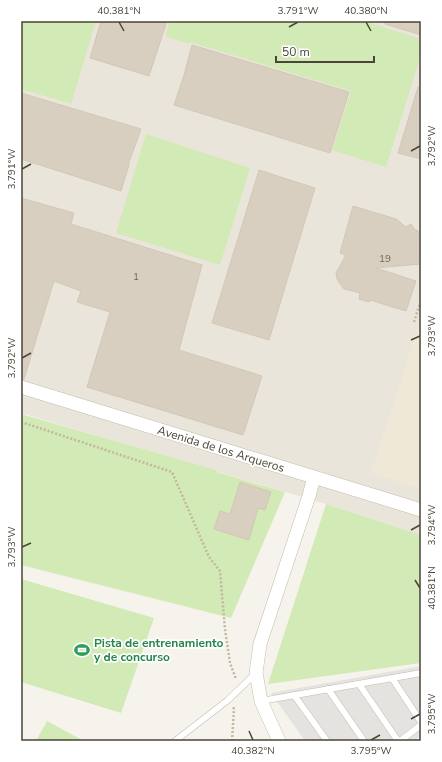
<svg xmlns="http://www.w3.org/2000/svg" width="442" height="762" font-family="'Nunito Sans',sans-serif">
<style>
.residential{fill:#eae5da}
.education{fill:#efe8d6}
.green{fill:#d2eab5}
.parking{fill:#e5e3e0}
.building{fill:#d8cfc1;stroke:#d3c7b4}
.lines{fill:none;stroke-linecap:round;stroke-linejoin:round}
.service-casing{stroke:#c2bbae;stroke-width:7}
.minor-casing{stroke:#c2bbae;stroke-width:14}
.path{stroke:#c4b79f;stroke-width:2.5;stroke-dasharray:2 2;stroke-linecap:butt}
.service{stroke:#fff;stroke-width:6}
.minor{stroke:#fff;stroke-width:13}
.ticks{fill:none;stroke:#4b4439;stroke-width:1.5}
.labels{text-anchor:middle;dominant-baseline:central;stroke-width:3.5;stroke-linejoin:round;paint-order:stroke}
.number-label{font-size:10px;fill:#6e675b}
.street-label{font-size:12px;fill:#4b4439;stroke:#fff}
.leisure-label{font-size:12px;font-weight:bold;fill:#27864d;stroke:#fff;text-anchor:start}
.neatline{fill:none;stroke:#4b4439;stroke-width:1.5}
.ticks-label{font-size:10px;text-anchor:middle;fill:#4b4439}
</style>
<rect width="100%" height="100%" fill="#f6f3ec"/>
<polygon class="residential" points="21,21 421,21 421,535 326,504 21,413"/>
<polygon class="education" points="421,317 421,489 371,473"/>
<g class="green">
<polygon points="21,21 96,21 71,104 21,89"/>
<polygon points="170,21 364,21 421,39 421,55 386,167 332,150 351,91 190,42 189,44 165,36"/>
<polygon points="146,134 250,168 220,265 116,233"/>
<polygon points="21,414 216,470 217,472 285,492 231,618 21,565"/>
<polygon points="326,504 421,535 421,663 268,684"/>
<polygon points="21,579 154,618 121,713 21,682"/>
<polygon points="47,721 82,740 82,741 36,741"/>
</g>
<polygon class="parking" points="421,666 421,736 413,741 305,741 271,693"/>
<g class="building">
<polygon points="101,21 167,21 149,76 90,58"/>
<polygon points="385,21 421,21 421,35 385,24"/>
<polygon points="192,45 349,92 330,153 174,105 184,75"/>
<polygon points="418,87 421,87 421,159 398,153"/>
<polygon points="21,93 141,129 128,165 129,165 121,191 21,159"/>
<polygon points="259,170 315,188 269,340 212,323"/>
<polygon points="21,198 74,213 71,224 202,265 179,350 262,376 243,435 87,387 110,312 77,302 81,291 54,281 24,379 21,379"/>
<polygon points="353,206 396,219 406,227 411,224 415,230 417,230 421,235 421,264 376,268 416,281 406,311 370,300 369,302 359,299 360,293 344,289 341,285 337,279 336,273 346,255 340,253"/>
<polygon points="240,482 271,492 265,510 258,508 249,540 214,529 220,511 230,514"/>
</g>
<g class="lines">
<defs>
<g id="service">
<polyline points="392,678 421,722"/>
<polyline points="359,684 398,741"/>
<polyline points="328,689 364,741"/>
<polyline points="294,695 327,741"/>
<polyline points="261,701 421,673"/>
<polyline points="175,741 228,700 255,674"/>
<polyline points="400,741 421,725"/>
</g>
<g id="minor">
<polyline points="21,387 421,510"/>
<polyline points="279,741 261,701 256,673 260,644 309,496 314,477"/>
</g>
</defs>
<use href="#service" class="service-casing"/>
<use href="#minor" class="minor-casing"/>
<g class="path">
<polyline points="414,322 421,300"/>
<polyline points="21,422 172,472 209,557 220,571 225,629 230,663 236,679"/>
<polyline points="232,741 234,709 233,707"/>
</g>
<use href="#service" class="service"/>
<use href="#minor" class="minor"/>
</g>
<path class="ticks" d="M 119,22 L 124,31M 366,22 L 371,31M 289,27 L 298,22M 411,151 L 420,146M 22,169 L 31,164M 411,340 L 420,336M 22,358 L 31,353M 411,530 L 420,525M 22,547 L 31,543M 415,580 L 420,588M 411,719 L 420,714M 249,731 L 253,740M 371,740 L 380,735"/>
<defs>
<symbol id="stadium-bare" viewBox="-9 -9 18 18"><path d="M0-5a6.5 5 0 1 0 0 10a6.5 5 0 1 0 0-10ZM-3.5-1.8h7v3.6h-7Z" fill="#2e9e5b" stroke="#fff" stroke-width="2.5" paint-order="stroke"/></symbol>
</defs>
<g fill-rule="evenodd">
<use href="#stadium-bare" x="71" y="639" width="22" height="22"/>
</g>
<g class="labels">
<g class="number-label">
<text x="385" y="259">19</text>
<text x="136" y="277">1</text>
</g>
<g class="street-label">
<text transform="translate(221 449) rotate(17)">Avenida de los Arqueros</text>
</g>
<g class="leisure-label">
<text x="94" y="643">Pista de entrenamiento<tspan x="94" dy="14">y de concurso</tspan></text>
</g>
</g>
<rect width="442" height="762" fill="none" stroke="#ffffff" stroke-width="44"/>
<path d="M276 56v6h98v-6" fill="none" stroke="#4b4439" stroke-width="2"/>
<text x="282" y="56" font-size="12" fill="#4b4439" stroke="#ffffff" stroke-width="3" paint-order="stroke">50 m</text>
<rect x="22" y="22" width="398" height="718" class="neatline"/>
<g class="ticks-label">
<text x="119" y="14">40.381°N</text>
<text x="298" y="14">3.791°W</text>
<text x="366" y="14">40.380°N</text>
<text transform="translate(431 146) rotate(-90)" y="4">3.792°W</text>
<text transform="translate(11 169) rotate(-90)" y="4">3.791°W</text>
<text transform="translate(431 336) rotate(-90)" y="4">3.793°W</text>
<text transform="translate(11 358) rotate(-90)" y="4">3.792°W</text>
<text transform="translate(431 525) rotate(-90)" y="4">3.794°W</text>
<text transform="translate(11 547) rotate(-90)" y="4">3.793°W</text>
<text transform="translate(431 588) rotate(-90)" y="4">40.381°N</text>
<text transform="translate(431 714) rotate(-90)" y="4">3.795°W</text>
<text x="253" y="754">40.382°N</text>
<text x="371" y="754">3.795°W</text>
</g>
</svg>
